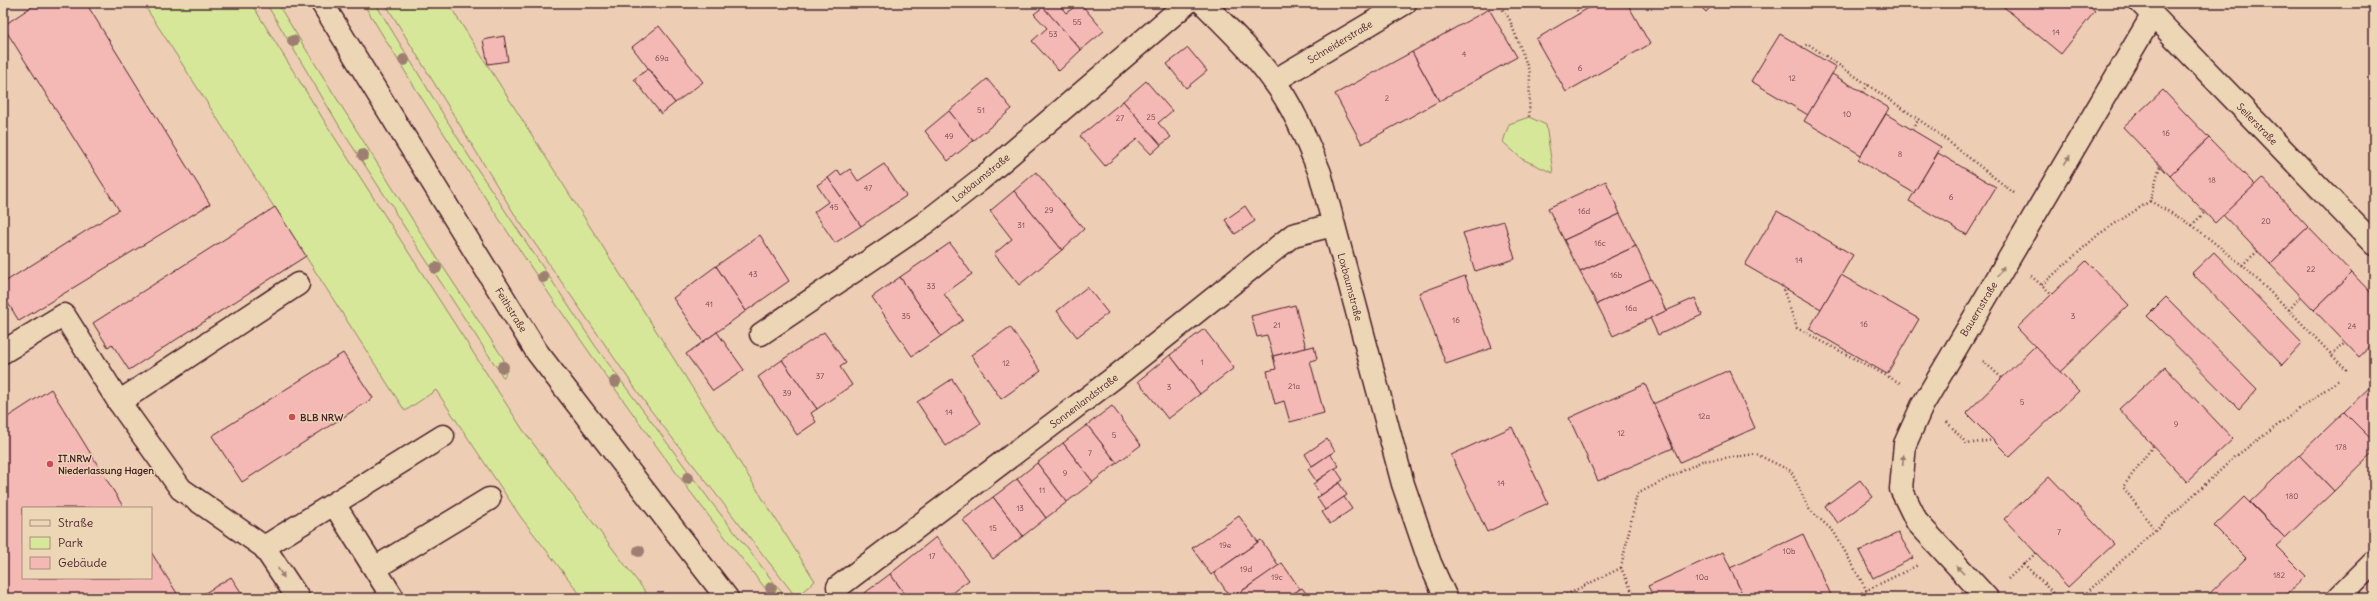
<svg xmlns="http://www.w3.org/2000/svg" width="2377" height="601" font-family="Delius,sans-serif">
<style>
.green{fill:#d7e79a;stroke:#908362}
.building{fill:#f4b9b5;stroke:#4a1f2b}
.lines{fill:none;stroke-linecap:round;stroke-linejoin:round}
.minor-casing{stroke:#4a1f2b;stroke-width:25}
.major-casing{stroke:#4a1f2b;stroke-width:25}
.path{stroke:#4a1f2b;stroke-width:2.5;stroke-dasharray:1 3;stroke-linecap:butt}
.minor{stroke:#ecd6b5;stroke-width:22}
.major{stroke:#ecd6b5;stroke-width:22}
.tree{fill:#9f7e72}
.oneway{fill:#9b7a70}
.poi-dot{fill:#d1495b;stroke:#ecd6b5;stroke-width:1.5}
.labels{text-anchor:middle;dominant-baseline:central;stroke-width:3;stroke-linejoin:round;paint-order:stroke}
.number-label{font-size:8px;fill:#74464e}
.street-label{font-size:10px;fill:#4a1f2b;stroke:#ecd6b5}
.poi-label{font-size:10px;font-weight:bold;fill:#4a1f2b;stroke:#ecd6b5;text-anchor:start}
</style>
<rect width="100%" height="100%" fill="#eecdb5"/>
<filter id="ink" filterUnits="userSpaceOnUse"><feTurbulence type="fractalNoise" baseFrequency=".025" numOctaves="2"/><feDisplacementMap in="SourceGraphic" scale="8" xChannelSelector="R" yChannelSelector="G"/><feConvolveMatrix kernelMatrix="1 2 1 2 8 2 1 2 1" color-interpolation-filters="sRGB"/></filter>
<g filter="url(#ink)">
<g class="green">
<polygon points="143,3 251,3 333,135 523,430 650,598 583,598 520,516 436,390 405,411"/>
<polygon points="266,3 277,3 422,235 503,358 506,367 505,376 503,377 396,214 392,204 389,202 343,132"/>
<path d="M 363,3 L 375,3 L 470,158 L 596,347 L 711,502 L 786,598 L 773,598 C 622,410 488,209 363,3 Z"/>
<polygon points="385,3 448,3 815,581 796,597 649,408 515,215"/>
<polygon points="1529,117 1546,125 1553,173 1522,159 1503,142 1509,124"/>
</g>
<g class="building">
<polygon points="37,3 86,3 210,204 19,321 3,295 3,283 119,210 3,26"/>
<polygon points="1047,3 1058,3 1066,13 1080,3 1104,31 1081,50 1043,7"/>
<polygon points="1597,3 1627,3 1650,44 1566,92 1536,39"/>
<polygon points="1697,3 1714,3 1706,12"/>
<polygon points="1999,3 2084,3 2095,11 2061,54"/>
<polygon points="1043,7 1081,50 1059,71 1032,41 1047,28 1034,14"/>
<polygon points="1489,9 1517,57 1439,101 1412,52"/>
<polygon points="659,26 703,82 675,103 632,47"/>
<polygon points="1780,34 1836,67 1808,115 1751,81"/>
<polygon points="504,36 508,61 488,64 483,40"/>
<polygon points="1188,48 1207,71 1186,88 1167,64"/>
<polygon points="1412,52 1439,101 1362,144 1335,94"/>
<polygon points="648,69 675,103 661,114 634,79"/>
<polygon points="1832,74 1889,108 1861,155 1804,121"/>
<polygon points="987,79 1012,109 973,141 949,111"/>
<polygon points="1146,81 1172,111 1158,123 1171,137 1161,145 1123,101"/>
<polygon points="2163,90 2209,138 2170,176 2123,127"/>
<polygon points="1123,101 1161,145 1151,154 1137,139 1105,166 1080,136"/>
<polygon points="949,111 973,141 948,161 925,131"/>
<polygon points="1886,114 1941,147 1914,193 1858,160"/>
<polygon points="2209,138 2255,185 2215,223 2170,176"/>
<polygon points="1938,153 1996,187 1967,235 1909,201"/>
<polygon points="884,164 906,196 861,226 828,178 838,170 841,175 850,169 858,181"/>
<polygon points="1036,172 1084,229 1062,250 1014,191"/>
<polygon points="828,178 861,226 835,243 814,212 828,202 817,185"/>
<polygon points="2262,178 2308,227 2270,264 2223,215"/>
<polygon points="1606,181 1620,214 1564,240 1548,208"/>
<polygon points="1014,191 1062,250 1019,285 994,254 1012,239 990,211"/>
<polygon points="1245,206 1255,221 1235,234 1225,220"/>
<polygon points="275,207 306,256 129,370 112,344 108,347 93,323"/>
<polygon points="1777,211 1853,255 1821,309 1745,265"/>
<polygon points="1620,214 1636,246 1580,272 1564,240"/>
<polygon points="1504,221 1515,259 1475,271 1463,233"/>
<polygon points="2308,227 2352,273 2314,310 2270,264"/>
<polygon points="760,235 789,281 746,311 716,266"/>
<polygon points="950,243 972,274 944,294 963,320 941,336 900,277"/>
<polygon points="1636,246 1651,279 1597,304 1580,272"/>
<polygon points="2214,252 2302,343 2282,365 2192,273"/>
<polygon points="2086,261 2129,305 2060,372 2017,328"/>
<polygon points="716,266 746,311 703,342 673,298"/>
<polygon points="2352,273 2374,296 2374,343 2359,357 2314,310"/>
<polygon points="1841,275 1919,319 1887,374 1809,329"/>
<polygon points="1465,276 1492,348 1446,364 1419,293"/>
<polygon points="900,277 941,336 912,356 872,297"/>
<polygon points="1651,279 1666,311 1613,336 1597,304"/>
<polygon points="1087,287 1108,313 1077,337 1057,311"/>
<polygon points="2166,297 2257,389 2239,409 2147,316"/>
<polygon points="1695,298 1702,315 1658,335 1650,318"/>
<polygon points="1295,305 1306,348 1273,356 1267,335 1257,337 1251,316"/>
<polygon points="1010,327 1041,371 1001,399 971,355"/>
<polygon points="1204,329 1234,368 1200,394 1170,355"/>
<polygon points="717,332 744,370 713,391 686,354"/>
<polygon points="824,332 846,363 840,367 852,385 817,409 782,360"/>
<polygon points="1314,346 1317,359 1310,361 1324,413 1290,422 1284,401 1275,404 1267,371 1276,369 1273,356"/>
<polygon points="2035,346 2079,391 2010,457 1966,413"/>
<polygon points="343,353 373,398 242,482 212,436"/>
<polygon points="1170,355 1200,394 1168,419 1138,381"/>
<polygon points="782,360 817,409 811,413 816,422 797,435 758,377"/>
<polygon points="2165,367 2233,439 2187,482 2119,409"/>
<polygon points="1729,370 1755,428 1680,462 1653,404"/>
<polygon points="952,379 981,423 946,446 917,402"/>
<polygon points="2374,383 2374,442 2344,412"/>
<polygon points="1645,384 1673,448 1598,481 1569,418"/>
<polygon points="51,389 124,508 23,508 23,578 151,578 151,552 180,598 3,598 3,420"/>
<polygon points="1112,406 1141,445 1117,463 1087,425"/>
<polygon points="2344,412 2374,442 2374,452 2334,491 2299,455"/>
<polygon points="1087,425 1117,463 1093,482 1063,443"/>
<polygon points="1512,427 1548,503 1487,532 1451,455"/>
<polygon points="1327,439 1335,451 1312,466 1305,454"/>
<polygon points="1063,443 1093,482 1067,502 1037,463"/>
<polygon points="1330,454 1339,466 1316,481 1308,469"/>
<polygon points="2299,455 2334,491 2285,538 2250,502"/>
<polygon points="1037,463 1067,502 1046,518 1017,479"/>
<polygon points="1335,468 1343,480 1321,495 1313,484"/>
<polygon points="2049,476 2114,544 2068,587 2004,519"/>
<polygon points="1017,479 1046,518 1023,536 993,497"/>
<polygon points="1860,480 1873,497 1838,523 1825,506"/>
<polygon points="1339,483 1347,495 1325,510 1317,498"/>
<polygon points="993,497 1023,536 993,559 963,520"/>
<polygon points="1344,497 1352,509 1330,524 1322,512"/>
<polygon points="2244,497 2285,538 2276,546 2306,576 2283,598 2205,598 2246,558 2214,526"/>
<polygon points="1239,516 1258,542 1211,575 1192,548"/>
<polygon points="1898,533 1913,558 1873,578 1859,551"/>
<polygon points="1803,534 1831,595 1826,598 1744,598 1730,568"/>
<polygon points="936,537 969,580 945,598 908,598 890,574"/>
<polygon points="1261,540 1279,566 1231,598 1214,573"/>
<polygon points="1723,552 1744,598 1654,598 1648,586"/>
<polygon points="1282,563 1300,589 1287,598 1237,598 1235,596"/>
<polygon points="890,574 908,598 858,598"/>
<polygon points="231,577 245,598 197,598"/>
<polygon points="1302,588 1310,598 1287,598 1300,589"/>
</g>
<g class="lines">
<defs>
<g id="minor">
<path d="M 1203,3 C 1227,27 1253,52 1273,80 C 1294,107 1307,142 1320,173 L 1403,484 L 1430,563 L 1446,598"/>
<polyline points="2141,3 2374,244"/>
<polyline points="1274,81 1405,3"/>
<polyline points="761,334 925,223 980,180 1187,3"/>
<polyline points="3,352 64,315 119,402 181,489 264,547 298,598"/>
<polyline points="119,402 298,284"/>
<polyline points="334,504 393,598"/>
<polyline points="264,547 443,436"/>
<polyline points="375,568 489,499"/>
<polyline points="838,587 1115,377 1293,235 1333,225"/>
<polyline points="1987,598 1917,522 1901,489 1905,444 1922,406 2152,16"/>
<polyline points="2338,598 2374,562"/>
</g>
<polyline id="major" points="322,3 537,352 727,598"/>
</defs>
<use href="#minor" class="minor-casing"/>
<use href="#major" class="major-casing"/>
<g class="path">
<polyline points="1498,3 1509,18 1530,73 1529,117"/>
<polyline points="1573,3 1579,14"/>
<polyline points="2322,3 2323,6 2330,3"/>
<polyline points="1802,47 1808,44 1931,128 2014,193"/>
<polyline points="1863,92 1869,84"/>
<polyline points="1912,129 1919,119"/>
<polyline points="2150,201 2192,225 2205,212"/>
<polyline points="2192,225 2242,265 2289,310 2348,372"/>
<polyline points="2242,265 2258,251"/>
<polyline points="2031,276 2052,294"/>
<polyline points="2042,285 2099,234 2150,201 2160,166"/>
<polyline points="1782,286 1797,328 1902,384"/>
<polyline points="2289,310 2301,296"/>
<polyline points="2331,355 2346,343"/>
<polyline points="1983,361 2002,378"/>
<polyline points="1947,422 1967,444 1993,440"/>
<polyline points="2153,446 2123,487 2155,530"/>
<polyline points="2036,553 2024,564 2058,598"/>
<polyline points="1621,568 1637,494 1702,461 1756,454 1791,471 1809,509 1834,532 1867,591"/>
<polyline points="2008,579 2024,564"/>
<polyline points="1559,598 1621,568 1635,598"/>
<polyline points="1851,598 1918,565"/>
<polyline points="2081,598 2236,456 2340,379"/>
</g>
<use href="#minor" class="minor"/>
<use href="#major" class="major"/>
</g>
<g class="tree">
<circle cx="293" cy="41" r="6"/>
<circle cx="404" cy="60" r="6"/>
<circle cx="363" cy="155" r="6"/>
<circle cx="436" cy="268" r="6"/>
<circle cx="543" cy="277" r="6"/>
<circle cx="503" cy="367" r="6"/>
<circle cx="615" cy="382" r="6"/>
<circle cx="688" cy="478" r="6"/>
<circle cx="639" cy="551" r="6"/>
<circle cx="771" cy="588" r="6"/>
</g>
<defs><path id="oneway-solid" d="M-6-.8H1V-3.2L6.5 0L1 3.2V.8H-6Z"/></defs>
<g class="oneway">
<use href="#oneway-solid" transform="translate(2067 160) rotate(-59)"/>
<use href="#oneway-solid" transform="translate(2001 271) rotate(-59)"/>
<use href="#oneway-solid" transform="translate(1903 460) rotate(-86)"/>
<use href="#oneway-solid" transform="translate(1960 570) rotate(-134)"/>
<use href="#oneway-solid" transform="translate(281 573) rotate(56)"/>
</g>
</g>
<g class="poi-dot">
<circle cx="292" cy="417" r="4"/>
<circle cx="50" cy="464" r="4"/>
</g>
<g class="labels">
<g class="number-label">
<text x="1077" y="22">55</text>
<text x="2056" y="32">14</text>
<text x="1053" y="34">53</text>
<text x="1464" y="54">4</text>
<text x="662" y="58">69a</text>
<text x="1580" y="68">6</text>
<text x="1792" y="78">12</text>
<text x="1387" y="98">2</text>
<text x="981" y="110">51</text>
<text x="1847" y="114">10</text>
<text x="1151" y="117">25</text>
<text x="1120" y="118">27</text>
<text x="2166" y="133">16</text>
<text x="949" y="136">49</text>
<text x="1900" y="154">8</text>
<text x="2212" y="180">18</text>
<text x="868" y="188">47</text>
<text x="1951" y="197">6</text>
<text x="834" y="207">45</text>
<text x="1049" y="210">29</text>
<text x="1584" y="211">16d</text>
<text x="2266" y="221">20</text>
<text x="1021" y="225">31</text>
<text x="1600" y="243">16c</text>
<text x="1799" y="260">14</text>
<text x="2311" y="269">22</text>
<text x="753" y="274">43</text>
<text x="1616" y="275">16b</text>
<text x="931" y="286">33</text>
<text x="709" y="304">41</text>
<text x="1631" y="308">16a</text>
<text x="906" y="316">35</text>
<text x="2073" y="316">3</text>
<text x="1456" y="320">16</text>
<text x="1864" y="324">16</text>
<text x="1277" y="325">21</text>
<text x="2352" y="326">24</text>
<text x="1202" y="362">1</text>
<text x="1006" y="363">12</text>
<text x="820" y="376">37</text>
<text x="1294" y="386">21a</text>
<text x="1169" y="387">3</text>
<text x="787" y="393">39</text>
<text x="2022" y="402">5</text>
<text x="949" y="412">14</text>
<text x="1704" y="416">12a</text>
<text x="2176" y="424">9</text>
<text x="1621" y="433">12</text>
<text x="1114" y="435">5</text>
<text x="2341" y="447">178</text>
<text x="1090" y="453">7</text>
<text x="1065" y="473">9</text>
<text x="1501" y="483">14</text>
<text x="1042" y="490">11</text>
<text x="2292" y="496">180</text>
<text x="1020" y="508">13</text>
<text x="993" y="528">15</text>
<text x="2059" y="532">7</text>
<text x="1225" y="545">19e</text>
<text x="1789" y="551">10b</text>
<text x="932" y="556">17</text>
<text x="1246" y="569">19d</text>
<text x="2279" y="575">182</text>
<text x="1277" y="577">19c</text>
<text x="1702" y="577">10a</text>
</g>
<g class="street-label">
<text transform="translate(1340 42) rotate(-31)">Schneiderstraße</text>
<text transform="translate(2257 124) rotate(46)">Seilerstraße</text>
<text transform="translate(981 178) rotate(-39)">Loxbaumstraße</text>
<text transform="translate(1350 287) rotate(75)">Loxbaumstraße</text>
<text transform="translate(1979 309) rotate(-59)">Bauernstraße</text>
<text transform="translate(511 310) rotate(58)">Feithstraße</text>
<text transform="translate(1084 401) rotate(-37)">Sonnenlandstraße</text>
</g>
<g class="poi-label">
<text x="300" y="417">BLB NRW</text>
<text x="58" y="458">IT.NRW<tspan x="58" dy="12">Niederlassung Hagen</tspan></text>
</g>
</g>
<rect width="2377" height="601" fill="none" stroke="#ecd6b5" stroke-width="16"/>
<rect x="8" y="8" width="2361" height="585" fill="none" stroke="#4a1f2b" stroke-width="1.5" filter="url(#ink)"/>
<rect x="22" y="507" width="130" height="72" fill="#ecd6b5" stroke="#ab8d7e"/>
<rect x="30" y="520" width="20" height="6" fill="#ecd6b5" stroke="#ab8d7e"/>
<text x="58" y="527" font-size="12" fill="#4a1f2b">Straße</text>
<rect x="30" y="537" width="20" height="12" fill="#d7e79a" stroke="#ab8d7e"/>
<text x="58" y="547" font-size="12" fill="#4a1f2b">Park</text>
<rect x="30" y="557" width="20" height="12" fill="#f4b9b5" stroke="#ab8d7e"/>
<text x="58" y="567" font-size="12" fill="#4a1f2b">Gebäude</text>
</svg>
